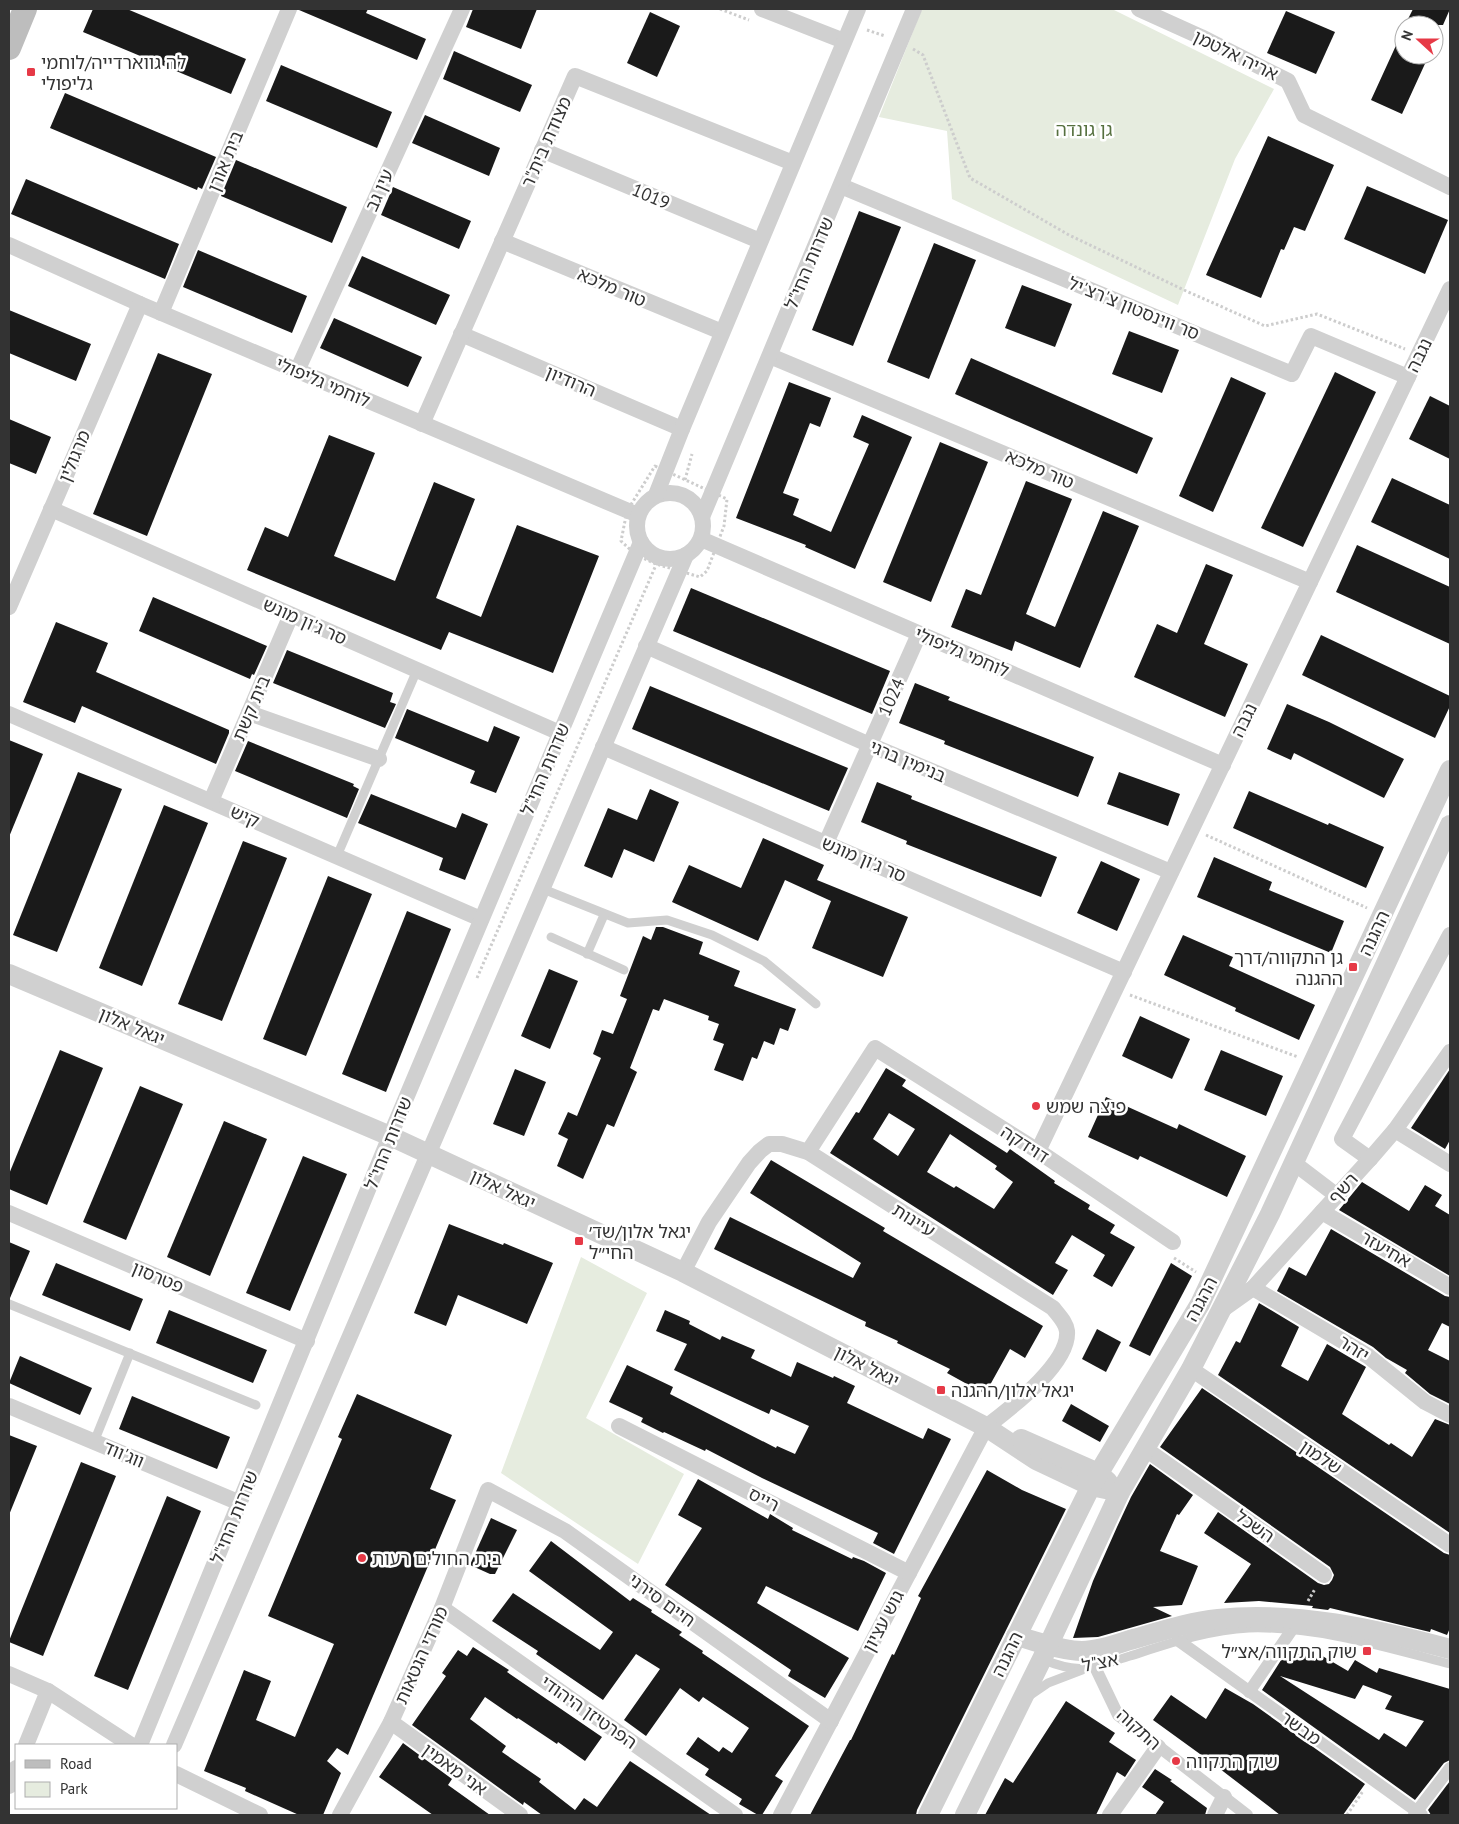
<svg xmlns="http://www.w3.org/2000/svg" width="1459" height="1824" font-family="'PT Sans','Noto Sans Hebrew',sans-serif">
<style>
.green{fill:#e6ecdf}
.building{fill:#1a1a1a;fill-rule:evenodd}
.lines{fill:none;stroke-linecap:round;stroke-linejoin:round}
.path{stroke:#cdcdcd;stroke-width:3;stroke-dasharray:2.5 2.5;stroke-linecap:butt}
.service{stroke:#d0d0d0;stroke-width:9}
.pedestrian{stroke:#d0d0d0;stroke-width:12}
.minor{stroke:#d0d0d0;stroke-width:16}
.tertiary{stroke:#d0d0d0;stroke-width:20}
.secondary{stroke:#bdbdbd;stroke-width:24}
.poi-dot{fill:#e63946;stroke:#fff;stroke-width:2}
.labels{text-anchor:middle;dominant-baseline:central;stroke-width:5;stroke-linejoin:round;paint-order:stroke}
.street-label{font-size:18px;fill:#333;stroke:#fff}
.poi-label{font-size:18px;fill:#333;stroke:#fff;text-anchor:start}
.park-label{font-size:18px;fill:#56703f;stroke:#fff}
</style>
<rect width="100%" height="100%" fill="#fff"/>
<g class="green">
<polygon points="922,9 1112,9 1274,89 1235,159 1178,305 952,199 947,131 879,117"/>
<polygon points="581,1257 647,1293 586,1418 684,1474 638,1564 501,1473"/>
</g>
<g class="building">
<polygon points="93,9 127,9 246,59 231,94 83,32"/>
<polygon points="299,9 368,9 366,13 426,39 417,60 299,10"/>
<polygon points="473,9 537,9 521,49 466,27"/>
<polygon points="1413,9 1450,9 1443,25 1405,25"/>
<polygon points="1286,11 1335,32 1316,74 1267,53"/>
<polygon points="650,12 680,26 657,77 627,63"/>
<polygon points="1404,28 1404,55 1429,55 1402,114 1371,100"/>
<polygon points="454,51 532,85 520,112 443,79"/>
<polygon points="281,65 392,112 377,148 266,101"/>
<polygon points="65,93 216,157 202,189 198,187 197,190 50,128"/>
<polygon points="425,115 500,148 489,176 412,143"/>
<polygon points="1268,136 1334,165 1305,231 1294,227 1284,250 1281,249 1261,298 1206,275"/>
<polygon points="236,160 347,207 332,243 221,196"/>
<polygon points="26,179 179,244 165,279 11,214"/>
<polygon points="1367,186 1448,220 1425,274 1344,239"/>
<polygon points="393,187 471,221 459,249 381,215"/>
<polygon points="859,211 901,227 853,346 812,330"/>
<polygon points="934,243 976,260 929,379 887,362"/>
<polygon points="198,250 307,296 292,333 183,287"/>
<polygon points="362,256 450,295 436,325 348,286"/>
<polygon points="1022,285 1072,304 1055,347 1005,328"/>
<polygon points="9,310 91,344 76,381 9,353"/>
<polygon points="334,318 422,357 408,387 320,348"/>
<polygon points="1129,331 1179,350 1162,393 1112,374"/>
<polygon points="158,353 212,374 147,536 93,514"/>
<polygon points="971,358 1153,438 1137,474 955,394"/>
<polygon points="1335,372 1376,392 1303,547 1261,528"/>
<polygon points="1231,377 1266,393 1213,512 1179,496"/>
<polygon points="789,382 831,398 820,427 810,423 783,493 799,499 793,515 831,532 869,444 853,437 862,415 912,437 855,569 805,547 806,545 736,518"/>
<polygon points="1430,396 1450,406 1450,459 1409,439"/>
<polygon points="9,419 51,437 36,474 9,463"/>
<polygon points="329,435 375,453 334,556 395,581 434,482 475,499 436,598 481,617 517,525 599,556 553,673 449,632 441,650 247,570 265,527 288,537"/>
<polygon points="940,442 988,462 931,602 883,582"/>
<polygon points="1392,478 1450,505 1450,559 1371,522"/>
<polygon points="1026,481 1072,499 1026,614 1055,627 1103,511 1139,526 1080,668 1015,641 1012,651 951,627 966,589 981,595"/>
<polygon points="1357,545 1450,587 1450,644 1336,592"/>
<polygon points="1206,564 1233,575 1204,644 1248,664 1225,717 1134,677 1157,624 1177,633"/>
<polygon points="691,588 890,671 872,714 673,631"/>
<polygon points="153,597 267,646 254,675 252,674 250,679 139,631"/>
<polygon points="56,622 108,643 96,672 229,730 229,733 216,764 82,706 75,723 23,702"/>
<polygon points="1321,635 1450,696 1450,706 1435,738 1302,675"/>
<polygon points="287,650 393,693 390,702 396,704 385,728 273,683"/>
<polygon points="915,683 950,697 948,700 1094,757 1078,797 944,744 945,741 899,723"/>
<polygon points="650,686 848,768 829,811 632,729"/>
<polygon points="1287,704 1329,722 1404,759 1384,798 1294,753 1291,760 1267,749"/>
<polygon points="407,709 488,742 494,726 520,737 496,793 470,783 475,771 395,738"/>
<polygon points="9,740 43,754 9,837"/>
<polygon points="248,741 354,784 353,786 359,789 347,818 235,771"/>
<polygon points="78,772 122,789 57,952 13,935"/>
<polygon points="1119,772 1180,794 1168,826 1107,804"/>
<polygon points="877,782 912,796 911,799 1057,857 1041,897 906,844 907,841 861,822"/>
<polygon points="650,789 679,802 654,862 624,849 612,878 584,866 608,808 637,820"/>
<polygon points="1249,791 1328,825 1329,823 1384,847 1366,888 1233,828"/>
<polygon points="371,794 456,828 462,813 488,824 465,880 439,870 443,858 358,823"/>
<polygon points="164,805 208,823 142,986 99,968"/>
<polygon points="763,838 824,865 817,880 908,917 883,977 812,948 831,901 785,880 758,941 672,902 689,865 741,888"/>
<polygon points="243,841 287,858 222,1021 178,1004"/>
<polygon points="1214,857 1272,882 1269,890 1344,921 1331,953 1197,897"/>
<polygon points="1101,861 1140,879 1117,931 1077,913"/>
<polygon points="328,876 372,894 306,1056 263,1039"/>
<polygon points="407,911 451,929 386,1092 342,1074"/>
<polygon points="656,927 663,927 703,942 699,954 740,971 734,986 796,1009 788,1031 780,1028 774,1045 764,1041 757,1059 752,1057 743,1081 714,1070 724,1044 713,1040 719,1024 708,1020 709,1016 664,999 659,1011 653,1009 630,1068 637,1072 614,1127 607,1124 583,1179 557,1166 568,1139 558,1134 568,1112 577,1116 601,1058 593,1054 602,1030 613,1034 627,999 620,996 643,936 651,940"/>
<polygon points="1183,935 1233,957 1229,966 1315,1005 1299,1040 1235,1011 1236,1008 1164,975"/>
<polygon points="549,969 578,981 550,1049 521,1036"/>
<polygon points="1140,1016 1190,1039 1172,1079 1122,1056"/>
<polygon points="60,1050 103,1068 47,1205 9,1189 9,1174"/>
<polygon points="1221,1050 1283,1076 1266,1116 1204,1090"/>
<path d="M 886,1068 L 906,1080 L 902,1086 L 1007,1153 L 1010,1149 L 1055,1181 L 1054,1183 L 1090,1205 L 1088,1209 L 1115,1225 L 1110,1233 L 1135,1247 L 1112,1287 L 1093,1276 L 1105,1255 L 1072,1235 L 1055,1263 L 1068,1270 L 1053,1295 L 830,1153 L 856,1112 L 859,1113 ZM 889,1113 L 915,1129 L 898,1156 L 873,1139 ZM 950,1134 L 997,1166 L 995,1169 L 1013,1182 L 994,1209 L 956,1186 L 954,1188 L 927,1172 Z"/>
<polygon points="515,1069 546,1082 524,1136 493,1124"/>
<polygon points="1450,1069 1450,1140 1445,1149 1411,1128"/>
<polygon points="140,1086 183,1104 126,1240 83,1222"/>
<polygon points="1106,1097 1177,1129 1179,1124 1246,1156 1227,1197 1140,1156 1138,1160 1088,1137"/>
<polygon points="224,1121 267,1139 210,1276 167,1257"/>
<polygon points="303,1156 347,1174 290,1311 246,1293"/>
<polygon points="771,1160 885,1228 883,1231 1043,1326 1025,1358 1010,1349 985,1394 947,1373 950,1369 897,1343 898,1341 865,1326 866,1322 714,1249 730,1217 853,1278 861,1263 750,1193"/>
<polygon points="1362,1182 1409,1211 1425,1185 1442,1195 1435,1206 1450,1215 1450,1276 1339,1210"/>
<polygon points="449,1224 503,1245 504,1243 553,1263 527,1324 458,1295 446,1326 414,1313"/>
<polygon points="1331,1229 1445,1296 1450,1297 1450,1327 1442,1323 1428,1350 1450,1361 1450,1404 1430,1394 1405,1373 1407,1370 1386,1358 1373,1347 1277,1291 1289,1267 1306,1276"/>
<polygon points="9,1242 30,1251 10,1298 9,1298"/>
<polygon points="56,1263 143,1299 130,1331 42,1295"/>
<polygon points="1171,1263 1192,1276 1150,1356 1129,1346"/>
<polygon points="1259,1303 1299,1327 1281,1366 1308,1381 1327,1344 1366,1367 1342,1414 1389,1445 1391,1443 1412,1457 1435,1419 1450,1425 1450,1533 1218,1375 1236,1341 1240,1343"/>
<polygon points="169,1310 267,1350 253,1383 156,1343"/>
<polygon points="665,1310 690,1321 689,1324 720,1340 722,1336 755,1350 751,1358 791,1377 797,1362 833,1378 834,1376 855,1386 847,1403 923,1439 928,1428 951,1439 894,1554 873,1543 878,1533 762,1478 706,1449 705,1451 664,1432 663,1433 641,1422 643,1418 609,1402 627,1365 673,1387 670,1394 776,1448 777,1446 795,1454 809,1426 771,1409 769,1414 674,1370 687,1344 656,1331"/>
<polygon points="1097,1329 1121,1342 1106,1372 1082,1359"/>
<polygon points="20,1356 92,1388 80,1415 9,1383"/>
<polygon points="1202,1388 1444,1553 1450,1555 1450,1628 1447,1635 1431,1629 1430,1632 1330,1608 1328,1610 1312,1608 1313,1606 1259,1601 1224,1603 1251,1564 1204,1533 1218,1512 1318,1583 1324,1585 1329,1584 1332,1580 1334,1575 1330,1567 1160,1447"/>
<polygon points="357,1394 452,1435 430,1489 456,1500 348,1755 337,1748 327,1761 341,1773 323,1815 299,1815 245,1791 246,1788 204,1771 244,1670 271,1681 256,1720 295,1737 334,1644 268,1616 342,1439 338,1437"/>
<polygon points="132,1396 230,1437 217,1469 119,1429"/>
<polygon points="1071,1404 1109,1426 1100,1442 1062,1421"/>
<polygon points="9,1435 37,1446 9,1515"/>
<polygon points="81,1462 116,1476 43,1656 9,1642 9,1641"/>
<polygon points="1150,1464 1193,1495 1179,1515 1177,1514 1160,1551 1198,1566 1182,1605 1153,1607 1172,1616 1098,1637 1073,1638 1093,1581 1117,1527 1131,1497"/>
<polygon points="987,1470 1022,1490 1066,1509 917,1810 916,1815 810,1815 850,1740 851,1740 892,1654 894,1655 921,1598 918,1596"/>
<polygon points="698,1479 768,1519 770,1514 793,1528 792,1530 852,1559 853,1557 864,1561 886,1573 858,1631 766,1586 757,1603 849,1658 825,1698 788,1676 791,1670 665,1585 702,1528 678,1515"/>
<polygon points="167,1496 201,1511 128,1690 94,1676"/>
<polygon points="491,1518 517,1530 495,1574 490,1574 470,1565"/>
<polygon points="551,1541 630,1601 633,1598 652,1610 651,1612 682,1632 679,1635 703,1651 702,1653 809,1726 775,1776 783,1781 762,1815 758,1815 739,1804 742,1799 705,1775 709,1769 686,1754 698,1737 719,1752 723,1747 732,1753 749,1728 703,1697 699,1702 680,1688 646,1736 624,1720 660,1669 636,1654 603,1700 536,1654 538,1651 492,1621 513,1593 600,1650 613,1632 529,1571"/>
<path d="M 1290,1646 L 1315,1661 L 1319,1654 L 1348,1671 L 1355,1660 L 1377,1673 L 1379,1668 L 1450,1689 L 1450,1760 L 1444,1763 L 1415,1800 L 1262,1690 ZM 1280,1676 L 1355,1699 L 1363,1685 L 1392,1696 L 1385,1709 L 1424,1721 L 1406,1747 L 1384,1733 L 1379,1740 Z"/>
<polygon points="473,1647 509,1670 507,1672 602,1737 585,1761 558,1742 557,1744 518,1718 517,1719 485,1697 470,1719 506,1746 502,1752 541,1779 539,1782 575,1810 584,1798 597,1807 630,1761 711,1815 542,1815 524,1802 523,1805 412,1725 446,1676 442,1673 458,1650 467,1656"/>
<polygon points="1225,1688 1253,1704 1365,1784 1343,1815 1280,1815 1211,1762 1153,1720 1171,1695 1206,1719"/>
<polygon points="1066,1701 1115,1733 1109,1742 1136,1760 1125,1777 1117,1772 1096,1815 985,1815 1005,1778 1013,1783"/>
<polygon points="403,1743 452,1779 448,1785 490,1815 433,1815 379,1777"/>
<polygon points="1155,1769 1172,1780 1170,1781 1207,1808 1205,1815 1155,1815 1164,1802 1142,1787"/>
<polygon points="1450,1781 1450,1815 1431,1815 1428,1810"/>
</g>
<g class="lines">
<g class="path">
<polyline points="720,9 749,20"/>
<polyline points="867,30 885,36"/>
<polyline points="913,49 923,55 970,178 1069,235 1184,290 1265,326 1317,314 1405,349"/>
<polygon points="655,466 727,499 724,526 707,571 700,577 656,564 636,555 621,541 627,511"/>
<polyline points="685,480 692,454"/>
<polyline points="1206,835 1367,908"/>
<polyline points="477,978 659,558"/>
<polyline points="1130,995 1298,1057"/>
<polyline points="1174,1258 1196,1272"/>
<polyline points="1308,1601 1315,1589"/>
<polyline points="1347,1815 1363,1791"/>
</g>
<g class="service">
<polyline points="337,856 417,670"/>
<polyline points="543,889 628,923 667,920 712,935 764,961 816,1004"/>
<polyline points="551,937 624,970"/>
<polyline points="587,954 604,915"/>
<polyline points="9,1304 256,1405"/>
<polyline points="94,1442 130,1353"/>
<path d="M 1042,1659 C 1056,1665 1071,1670 1086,1668 C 1101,1667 1116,1660 1130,1656 C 1168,1644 1208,1630 1249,1628 C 1316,1626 1385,1647 1450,1664"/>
<polyline points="1029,1696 1048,1683 1082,1670"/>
</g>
<g class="pedestrian">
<polyline points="1179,1641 1422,1815"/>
<polyline points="1095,1667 1118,1715 1247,1815"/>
<polyline points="1249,1692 1291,1631"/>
<polyline points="1414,1815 1450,1768"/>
</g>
<g class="minor">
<polyline points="762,9 844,41"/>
<polyline points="1139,9 1201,37 1288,81 1304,115 1450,187"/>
<polyline points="542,150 760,241"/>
<polyline points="841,186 1292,374 1311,336 1408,377"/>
<polyline points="502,241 722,332"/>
<polyline points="9,245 140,304 638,515"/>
<polyline points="161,313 289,9"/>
<polyline points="461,334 682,429"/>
<polyline points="770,356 1310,582"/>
<polyline points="297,371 462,9"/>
<polyline points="422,424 575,76 793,163"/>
<circle cx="670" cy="526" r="33"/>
<polyline points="656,495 682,429 858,9"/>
<polyline points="51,509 560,733"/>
<polyline points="702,517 914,9"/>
<polyline points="701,539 1223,765"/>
<polyline points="9,607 140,304"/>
<polyline points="646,646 870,745 1171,872"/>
<polyline points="249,713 379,759"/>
<polyline points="9,714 481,919"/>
<polyline points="603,747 1124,972"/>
<polyline points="211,801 291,615"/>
<polyline points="826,843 919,634"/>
<polyline points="1395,1130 1450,1164"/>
<polyline points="1038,1151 1450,289"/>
<polyline points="808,1152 875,1048 1038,1151 1173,1242"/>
<polyline points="1370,1159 1342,1139 1450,935"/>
<polyline points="1294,1163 1336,1195"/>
<polyline points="1322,1212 1450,1287"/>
<polyline points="9,1213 307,1341"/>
<path d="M 683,1272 L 709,1222 L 749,1163 L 760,1151 L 769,1144 L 782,1144 L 808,1152 L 1053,1308 C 1058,1315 1066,1322 1067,1331 C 1070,1364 1009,1409 986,1427 L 781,1815"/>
<polyline points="1253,1288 1368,1356 1425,1402 1450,1415"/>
<polyline points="1222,1310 1253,1288 1370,1159 1395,1130 1450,1052"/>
<polyline points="1191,1369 1450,1545"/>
<polyline points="9,1406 240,1503"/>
<polyline points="619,1426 909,1573"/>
<polyline points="1144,1448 1324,1575"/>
<polyline points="442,1608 735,1815"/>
<polyline points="9,1674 48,1691 131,1745"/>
<polyline points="391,1722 520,1815"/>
<polyline points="26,1745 48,1691"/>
<polyline points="140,1745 390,1136 641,542"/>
<polyline points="174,1745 686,555"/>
<polyline points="176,1774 260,1815"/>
<polyline points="9,1786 16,1768"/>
<polyline points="340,1815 391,1722 442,1608 488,1490 565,1531 831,1721"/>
<polyline points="1110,1815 1158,1747"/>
<polyline points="1215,1815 1224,1797"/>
</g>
<g class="tertiary">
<polyline points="9,974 390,1136 683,1272 986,1427 1036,1460 1091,1486 1120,1492"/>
<polyline points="1021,1439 1098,1473 1108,1482"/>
<path d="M 1016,1636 C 1036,1641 1062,1651 1082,1651 C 1098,1651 1115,1645 1130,1640 C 1159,1632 1188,1622 1218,1619 C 1296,1611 1375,1629 1450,1649"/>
<polyline points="928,1815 1091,1486 1200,1304 1450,770"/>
<polyline points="965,1815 1042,1659 1120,1492 1191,1369 1270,1214 1450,825"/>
</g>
<polyline class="secondary" points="9,48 25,9"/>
</g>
<g class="poi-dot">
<rect x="26" y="67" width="10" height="10" rx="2.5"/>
<rect x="1348" y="962" width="10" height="10" rx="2.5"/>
<circle cx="1036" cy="1106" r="5"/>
<rect x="574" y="1236" width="10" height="10" rx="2.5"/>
<rect x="936" y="1385" width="10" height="10" rx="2.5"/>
<circle cx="362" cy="1558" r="5"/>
<rect x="1362" y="1646" width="10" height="10" rx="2.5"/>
<circle cx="1176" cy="1761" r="5"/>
</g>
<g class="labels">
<g class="street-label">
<text transform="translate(1236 55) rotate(26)">אריה אלטמן</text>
<text transform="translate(546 142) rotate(-66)">מצודת בית"ר</text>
<text transform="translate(225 161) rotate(-67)">בית אורן</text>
<text transform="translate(379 190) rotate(-66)">עין גב</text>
<text transform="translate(651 196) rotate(23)">1019</text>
<text transform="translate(809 263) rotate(-67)">שדרות החי"ל</text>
<text transform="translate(612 287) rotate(23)">טור מלכא</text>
<text transform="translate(1134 308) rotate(22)">סר ווינסטון צ'רצ'יל</text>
<text transform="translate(1419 355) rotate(-64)">נגבה</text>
<text transform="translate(571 381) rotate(23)">הרודיון</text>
<text transform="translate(323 382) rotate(23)">לוחמי גליפולי</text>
<text transform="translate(74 456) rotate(-67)">מרגולין</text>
<text transform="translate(1040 469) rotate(23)">טור מלכא</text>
<text transform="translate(305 621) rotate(24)">סר ג'ון מונש</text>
<text transform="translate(962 652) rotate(23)">לוחמי גליפולי</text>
<text transform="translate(891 697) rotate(-66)">1024</text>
<text transform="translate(251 708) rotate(-67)">בית קשת</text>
<text transform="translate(1244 720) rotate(-64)">נגבה</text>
<text transform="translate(908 761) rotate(23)">בנימין ברגי</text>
<text transform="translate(545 769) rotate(-67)">שדרות החי"ל</text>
<text transform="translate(245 816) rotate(24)">קיש</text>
<text transform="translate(864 859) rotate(23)">סר ג'ון מונש</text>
<text transform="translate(1374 933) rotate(-65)">ההגנה</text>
<text transform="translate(132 1026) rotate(23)">יגאל אלון</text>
<text transform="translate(388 1143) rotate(-68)">שדרות החי"ל</text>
<text transform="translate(1025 1144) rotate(33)">דוידקה</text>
<text transform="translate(1343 1188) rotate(-48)">רשף</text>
<text transform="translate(503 1189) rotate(25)">יגאל אלון</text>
<text transform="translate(914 1220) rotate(32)">עיינות</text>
<text transform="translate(1386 1249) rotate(30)">אחיעזר</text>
<text transform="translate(158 1277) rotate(23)">פטרסון</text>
<text transform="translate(1201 1299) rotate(-62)">ההגנה</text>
<text transform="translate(1354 1348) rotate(33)">יזהר</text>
<text transform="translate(867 1366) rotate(27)">יגאל אלון</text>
<text transform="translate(124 1454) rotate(23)">ווג'ווד</text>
<text transform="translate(1321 1457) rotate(34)">שלמון</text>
<text transform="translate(764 1499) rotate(27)">רייס</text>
<text transform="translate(234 1517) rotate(-68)">שדרות החי"ל</text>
<text transform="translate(1255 1526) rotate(35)">השכל</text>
<text transform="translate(662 1600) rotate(36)">חיים סירני</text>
<text transform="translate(883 1621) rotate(-62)">גוש עציון</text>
<text transform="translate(1007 1654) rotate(-64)">ההגנה</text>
<text transform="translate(421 1655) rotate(-66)">מורדי הגטאות</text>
<text transform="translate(1100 1662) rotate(-11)">אצ"ל</text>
<text transform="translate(589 1712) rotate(35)">הפרטיזן היהודי</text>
<text transform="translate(1301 1728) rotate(35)">מבשר</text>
<text transform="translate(1139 1729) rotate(42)">התקוה</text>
<text transform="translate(455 1769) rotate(36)">אני מאמין</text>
</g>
<g class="poi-label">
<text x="41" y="62">לה גווארדייה/לוחמי<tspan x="41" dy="21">גליפולי</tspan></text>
<text x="1343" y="957" text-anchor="end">גן התקווה/דרך<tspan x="1343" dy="21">ההגנה</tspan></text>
<text x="1046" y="1106">פיצה שמש</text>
<text x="589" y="1231">יגאל אלון/שד׳<tspan x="589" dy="21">החי״ל</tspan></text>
<text x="951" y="1390">יגאל אלון/ההגנה</text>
<text x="372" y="1558">בית החולים רעות</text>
<text x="1357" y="1651" text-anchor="end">שוק התקווה/אצ״ל</text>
<text x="1186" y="1761">שוק התקווה</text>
</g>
<g class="park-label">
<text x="1084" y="129">גן גונדה</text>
</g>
</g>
<rect width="1459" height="1824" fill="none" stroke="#333333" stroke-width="20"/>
<rect x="15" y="1744" width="162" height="65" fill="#ffffff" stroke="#adadad"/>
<rect x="25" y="1760" width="25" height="8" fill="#bdbdbd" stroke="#adadad"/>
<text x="60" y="1769" font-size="15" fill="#333333">Road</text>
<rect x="25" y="1782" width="25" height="15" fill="#e6ecdf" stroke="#adadad"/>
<text x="60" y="1794" font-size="15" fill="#333333">Park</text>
<g transform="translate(1419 40) rotate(291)"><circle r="24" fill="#ffffff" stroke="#adadad"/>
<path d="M0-4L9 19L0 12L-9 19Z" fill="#e63946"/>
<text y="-8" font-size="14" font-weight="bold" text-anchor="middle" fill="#333333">N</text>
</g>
</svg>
